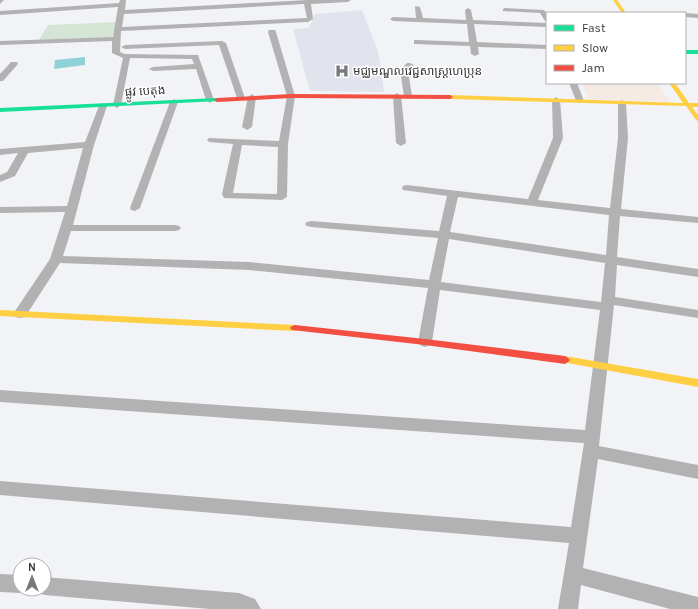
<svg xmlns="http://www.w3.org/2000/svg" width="698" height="609" font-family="Karla,'Noto Sans Khmer',sans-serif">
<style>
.commercial{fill:#f6ebe4}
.built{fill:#e1e3ed}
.green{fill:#d4e5d5}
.water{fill:#90d1d7}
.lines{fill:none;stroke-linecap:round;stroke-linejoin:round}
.street{fill:#b3b2b3;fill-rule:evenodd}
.fast{fill:#16e098;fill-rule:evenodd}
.slow{fill:#ffcf43;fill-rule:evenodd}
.jam{fill:#f24e42;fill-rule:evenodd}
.labels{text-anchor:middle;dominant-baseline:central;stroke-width:3;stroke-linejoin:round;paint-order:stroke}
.far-poi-label{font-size:12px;fill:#37373a;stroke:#fff;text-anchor:start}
.far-street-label{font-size:12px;fill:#37373a;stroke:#fff}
</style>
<rect width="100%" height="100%" fill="#f2f3f7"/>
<polygon class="commercial" points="582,83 658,83 670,102 589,99"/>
<polygon class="built" points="362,10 378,51 384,92 310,91 293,29 309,28 315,14"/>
<polygon class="green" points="118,22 112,37 39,40 48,25"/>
<polygon class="water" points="85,57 85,65 54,69 55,60"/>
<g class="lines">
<g class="street">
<polygon points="0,0 4,0 0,4"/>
<path d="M 120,0 L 126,0 L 125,10 L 307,0 L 351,0 L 348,2 L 311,4 L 313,19 L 308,22 L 121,31 L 120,52 L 125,54 L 198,55 L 214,100 L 210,103 L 206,100 L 196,69 L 153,71 L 149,69 L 153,67 L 194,64 L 192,59 L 130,58 L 121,105 L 117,108 L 113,105 L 123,58 L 112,53 L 112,41 L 0,45 L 0,41 L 113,37 L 118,7 L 0,15 L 0,11 L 119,3 ZM 304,4 L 307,18 L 122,27 L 124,14 Z"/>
<polygon points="415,6 420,7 423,18 466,20 465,10 468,8 471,10 473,20 547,23 547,27 474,24 477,42 547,45 547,49 478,47 479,54 475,56 471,54 470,46 414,44 414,40 417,40 469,42 467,24 393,21 390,19 393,17 416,18"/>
<polygon points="505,8 544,10 547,14 547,22 545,21 540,13 503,11 503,9"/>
<polygon points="685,13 698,14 698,18 685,17"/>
<path d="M 269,30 L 275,30 L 276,32 L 295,96 L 288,144 L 287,197 L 282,200 L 224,198 L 222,194 L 233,144 L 209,142 L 207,140 L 209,138 L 279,141 L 287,96 L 268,32 ZM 242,145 L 278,147 L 277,194 L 233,193 Z"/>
<polygon points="222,41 226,43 245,98 244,100 238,100 237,98 219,45 125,49 121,47 125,45"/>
<polygon points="11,62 17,62 18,64 3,81 0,81 0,74"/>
<polygon points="407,63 410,63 414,65 408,71 412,96 408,99 404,96 400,70"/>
<polygon points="569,83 577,83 584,101 583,103 577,103"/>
<polygon points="397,93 401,96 406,143 401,146 396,143 393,96"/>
<polygon points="252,94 256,97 252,127 247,130 242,127 248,97"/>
<path d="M 556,97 L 560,100 L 563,138 L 538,200 L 610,208 L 618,138 L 618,103 L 622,100 L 626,103 L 628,138 L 621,209 L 698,217 L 698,223 L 620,216 L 617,257 L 698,269 L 698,277 L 617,265 L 615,297 L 698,310 L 698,318 L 614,305 L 599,446 L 698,465 L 698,479 L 598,459 L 583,568 L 698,597 L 698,609 L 670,609 L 581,585 L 578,609 L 558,609 L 569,543 L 0,495 L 0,481 L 571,527 L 584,443 L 0,402 L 0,390 L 585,430 L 600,310 L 440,290 L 432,342 L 430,345 L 425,347 L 420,345 L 418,342 L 428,288 L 249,270 L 60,263 L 25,317 L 20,318 L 15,317 L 13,314 L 50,259 L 65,212 L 0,213 L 0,207 L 67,206 L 83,148 L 28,153 L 15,176 L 0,182 L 0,175 L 7,172 L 18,153 L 0,155 L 0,149 L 85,142 L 99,106 L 103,103 L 107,106 L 94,145 L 73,225 L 175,225 L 179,226 L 181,228 L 179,230 L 175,231 L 71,231 L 63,256 L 249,262 L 429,280 L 438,238 L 311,227 L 307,226 L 305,224 L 307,222 L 311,221 L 439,231 L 447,196 L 403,190 L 402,188 L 403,186 L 407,185 L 528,199 L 553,138 L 552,100 ZM 458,197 L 609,215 L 606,255 L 450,232 ZM 449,239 L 605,263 L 601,302 L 441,282 Z"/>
<polygon points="174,99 178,102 140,208 135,211 131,210 130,208 170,102"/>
<polygon points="0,574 20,575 20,589 27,589 27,590 20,593 0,592"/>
<polygon points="44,577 239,593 255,599 261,609 210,609 44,595 37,592 36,589 44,589"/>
</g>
<g class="fast">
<rect x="685" y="50" width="13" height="4"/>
<polygon points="217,98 219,99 219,101 0,112 0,108"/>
</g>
<g class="slow">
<polygon points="613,0 617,0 626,13 622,13"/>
<polygon points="669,83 675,83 689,103 698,103 698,107 692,107 698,115 698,121 696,120 686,106 450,99 447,97 450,95 683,103"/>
<polygon points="0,310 295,325 300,328 295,331 0,316"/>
<polygon points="565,356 698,379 698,387 562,362 560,360 562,358"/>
</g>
<g class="jam">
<polygon points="291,94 450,95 453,97 450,99 291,98 217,102 214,100 217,98"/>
<polygon points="295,325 425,339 565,356 568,358 570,360 568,362 565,364 425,345 292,330 290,328 292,326"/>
</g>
</g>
<defs>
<symbol id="hospital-bare" viewBox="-9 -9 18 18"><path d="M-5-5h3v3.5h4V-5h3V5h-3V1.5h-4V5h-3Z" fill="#78797c" stroke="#fff" stroke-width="2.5" paint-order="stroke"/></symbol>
</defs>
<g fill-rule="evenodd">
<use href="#hospital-bare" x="332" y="61" width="20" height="20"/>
</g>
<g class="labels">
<g class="far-poi-label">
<text x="353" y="71">មជ្ឈមណ្ឌលវេជ្ជសាស្ត្រហេប្រុន</text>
</g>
<g class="far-street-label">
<text transform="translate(145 91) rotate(-3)">ផ្លូវ បេតុង</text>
</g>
</g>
<rect x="546" y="12" width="140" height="72" fill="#ffffff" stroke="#afafb0"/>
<rect x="554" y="25" width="20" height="6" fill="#16e098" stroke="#afafb0"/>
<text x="582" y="32" font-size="12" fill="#37373a">Fast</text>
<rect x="554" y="45" width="20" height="6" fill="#ffcf43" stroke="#afafb0"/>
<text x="582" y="52" font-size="12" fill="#37373a">Slow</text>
<rect x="554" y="65" width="20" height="6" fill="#f24e42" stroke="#afafb0"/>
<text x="582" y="72" font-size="12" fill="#37373a">Jam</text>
<g transform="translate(32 577)"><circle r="19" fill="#ffffff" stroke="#afafb0"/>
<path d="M0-3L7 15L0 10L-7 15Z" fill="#78797c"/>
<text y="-6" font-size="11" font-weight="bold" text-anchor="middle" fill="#37373a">N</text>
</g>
</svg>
